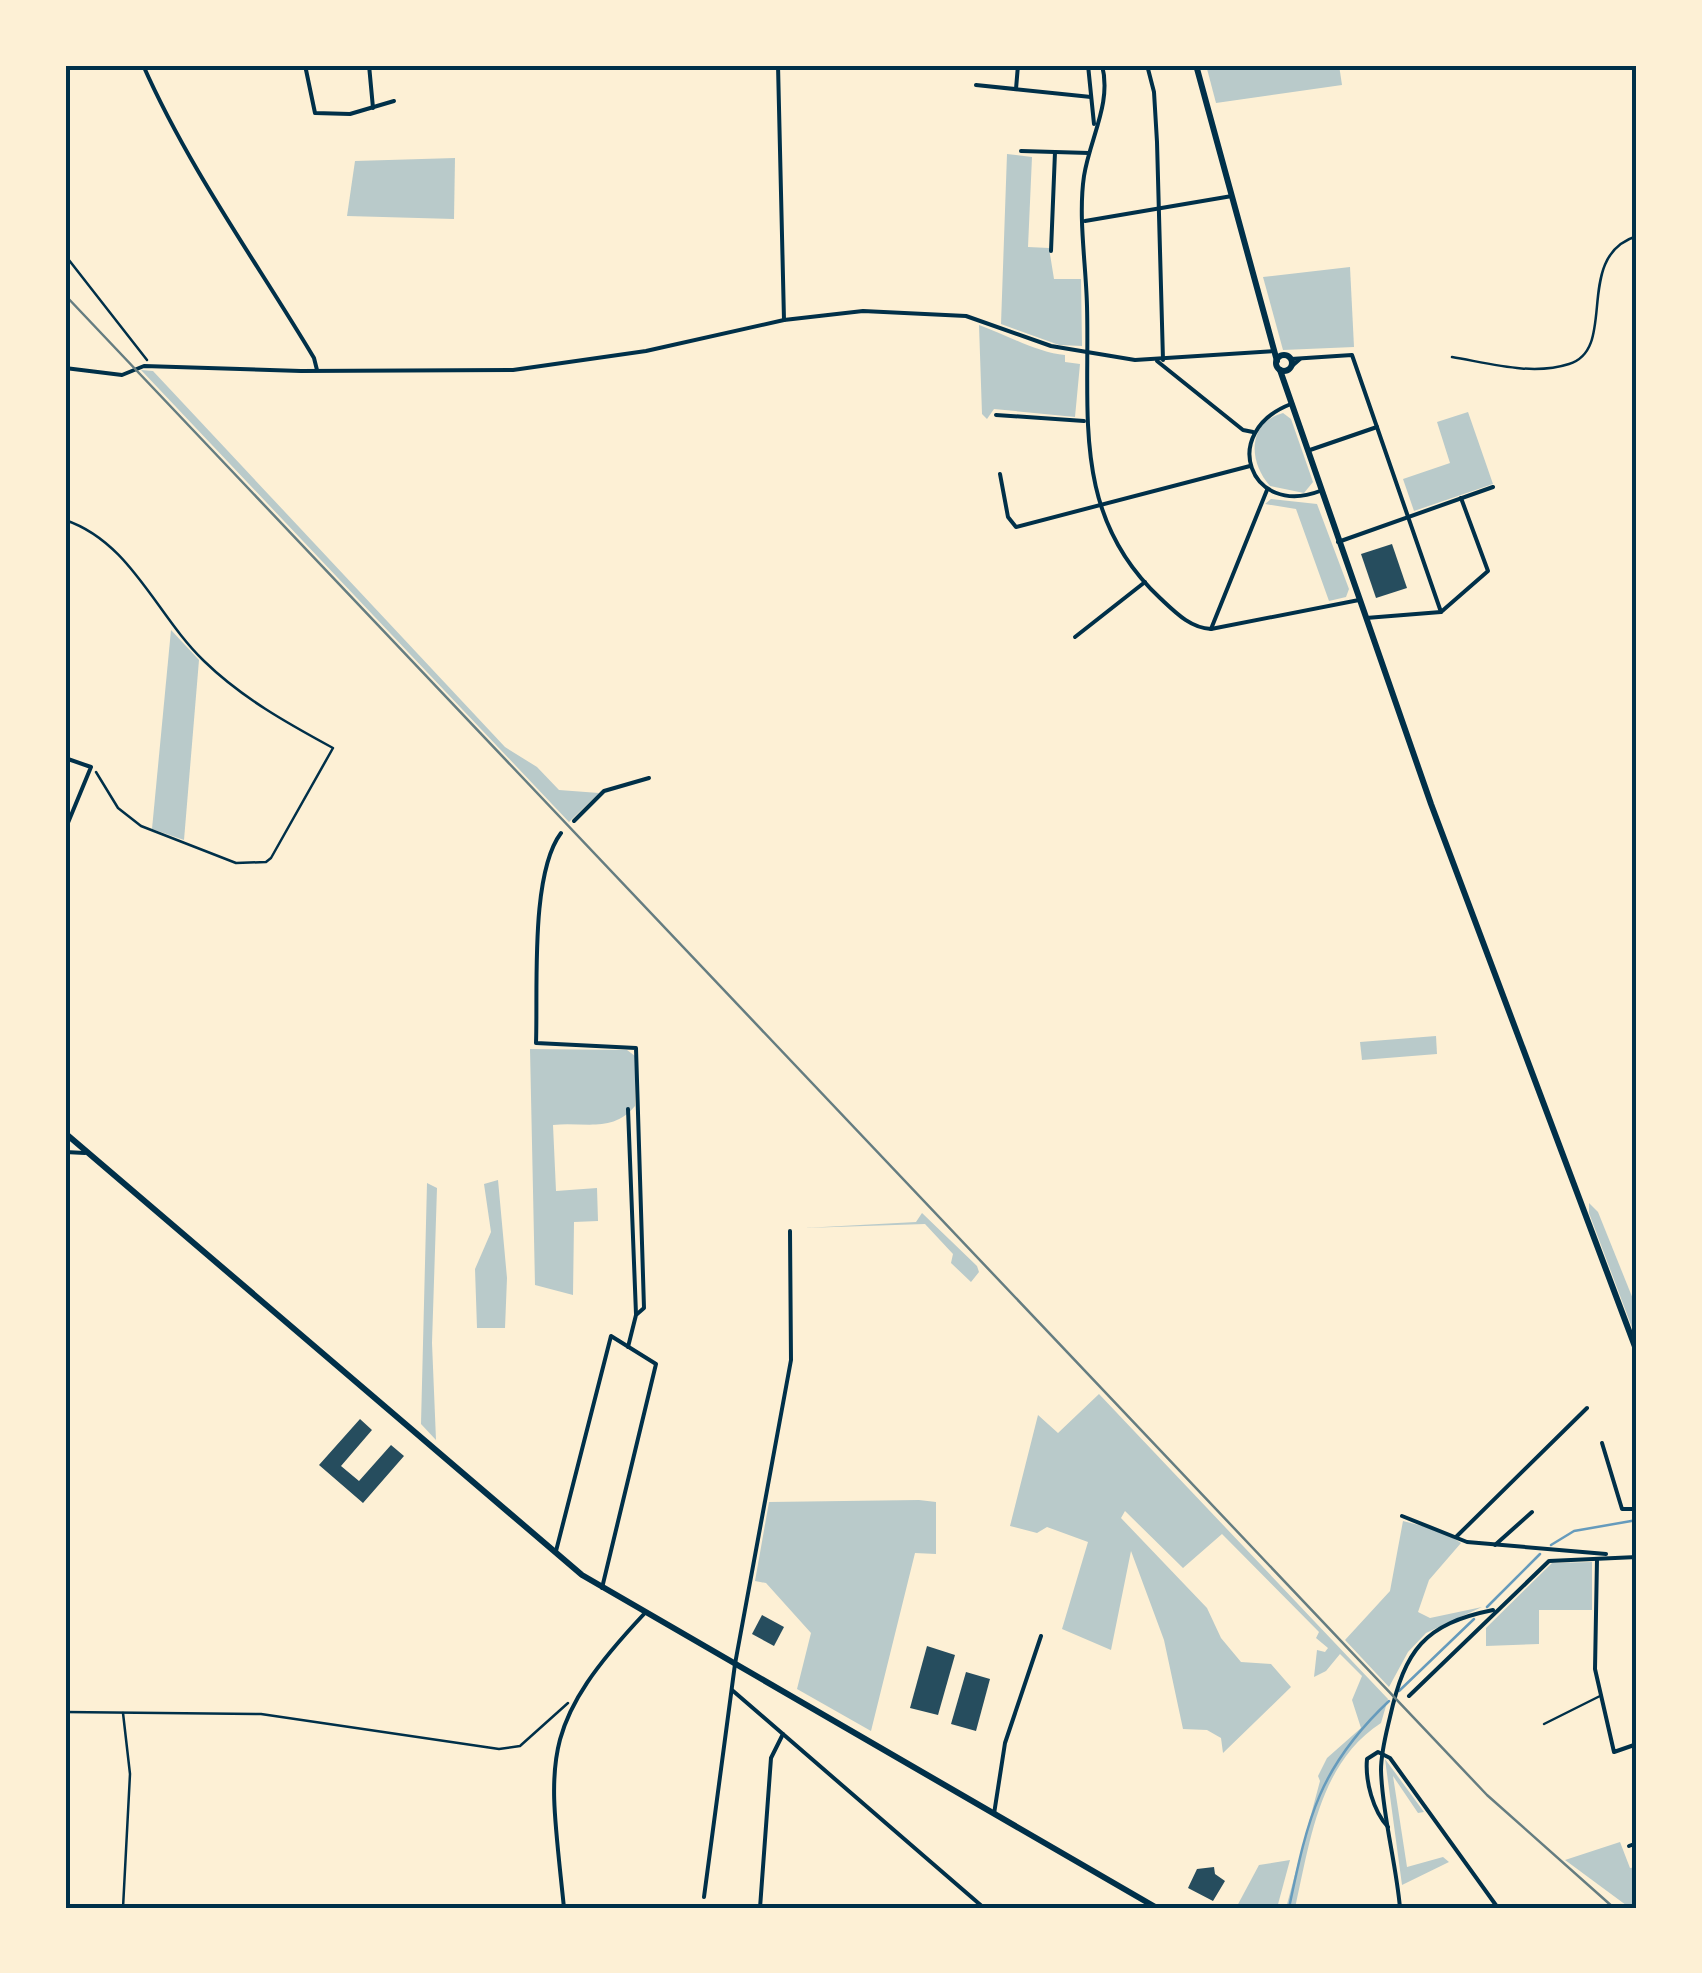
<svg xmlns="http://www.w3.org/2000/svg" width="1702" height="1973" font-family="Karla,sans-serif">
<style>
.green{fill:#b9caca}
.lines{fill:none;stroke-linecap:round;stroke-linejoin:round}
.stream{stroke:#669bbc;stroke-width:2.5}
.building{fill:#264d5e}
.path{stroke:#003049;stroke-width:2.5}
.service{stroke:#003049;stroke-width:2.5}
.minor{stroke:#003049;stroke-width:4}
.primary{stroke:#003049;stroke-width:6}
.rail{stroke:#657d81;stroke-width:2.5}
.neatline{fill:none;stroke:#003049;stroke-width:4}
</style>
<rect width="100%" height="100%" fill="#fdf0d5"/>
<g class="green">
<polygon points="1206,65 1339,65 1342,85 1216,103"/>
<polygon points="1007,154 1032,157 1028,247 1049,248 1054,279 1081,279 1082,346 1059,345 1001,324"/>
<polygon points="455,158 454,219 347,216 355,161"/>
<polygon points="1350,267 1354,347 1283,350 1263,277"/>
<path d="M 979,325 C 1007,335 1038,353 1065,355 L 1065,362 L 1080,364 L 1075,417 L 994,409 L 987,419 L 982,414 Z"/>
<polygon points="141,370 153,371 505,747 537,767 559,790 599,793 569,822"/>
<polygon points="1468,412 1493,484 1414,511 1403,479 1450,463 1437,422"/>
<path d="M 1283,413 L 1291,419 L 1313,482 L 1304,493 L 1270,486 C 1249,463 1246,423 1283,413 Z"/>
<polygon points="1271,499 1317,504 1349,589 1346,597 1329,601 1296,509 1265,504"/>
<polygon points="171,630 199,660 184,840 152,829"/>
<polygon points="1436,1036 1437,1054 1362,1060 1360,1042"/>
<path d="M 530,1049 L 627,1050 L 635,1056 L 635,1106 C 612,1134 582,1121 553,1125 L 556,1191 L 597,1188 L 598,1221 L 574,1222 L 573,1295 L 535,1285 Z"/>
<polygon points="498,1180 507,1278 505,1328 477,1328 475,1269 491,1232 484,1184"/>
<polygon points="427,1183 437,1188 432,1343 436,1440 421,1424"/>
<polygon points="1589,1203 1598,1212 1637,1309 1637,1341 1589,1213"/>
<polygon points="922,1213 977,1266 979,1272 971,1282 951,1263 953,1254 925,1224 804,1228 916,1222"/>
<path d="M 1099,1394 L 1388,1699 L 1381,1723 C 1319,1763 1310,1842 1295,1908 L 1286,1908 L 1320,1781 L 1318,1776 L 1327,1758 L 1361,1728 L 1352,1700 L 1362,1676 L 1340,1654 L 1326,1671 L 1314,1677 L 1317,1650 L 1325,1652 L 1328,1648 L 1316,1638 L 1319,1632 L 1222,1534 L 1183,1568 L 1125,1511 L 1121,1518 L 1207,1608 L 1221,1638 L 1241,1662 L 1271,1664 L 1291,1687 L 1223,1753 L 1221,1738 L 1207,1730 L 1183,1729 L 1164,1640 L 1131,1551 L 1111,1650 L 1062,1629 L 1088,1542 L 1047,1527 L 1037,1533 L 1010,1526 L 1038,1415 L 1058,1433 Z"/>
<polygon points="919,1500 936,1502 936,1554 915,1553 871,1731 797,1689 811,1633 766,1583 755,1581 769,1502"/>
<polygon points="1403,1521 1442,1531 1461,1543 1429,1580 1418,1612 1430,1618 1482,1607 1426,1633 1408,1652 1389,1687 1345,1640 1390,1591"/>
<polygon points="1592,1562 1592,1610 1539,1610 1539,1644 1486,1646 1486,1628 1552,1563"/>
<polygon points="1385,1759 1424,1812 1418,1813 1393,1776 1407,1867 1443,1857 1449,1862 1402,1885"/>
<polygon points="1620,1842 1630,1868 1637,1867 1637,1908 1630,1908 1565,1860"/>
<polygon points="1290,1860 1277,1908 1236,1908 1259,1865"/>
</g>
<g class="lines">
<g class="stream">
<polyline points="1551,1545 1574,1531 1637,1520"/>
<polyline points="1487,1607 1540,1554"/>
<polyline points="1399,1691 1474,1619"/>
<path d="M 1289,1908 C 1308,1817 1319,1767 1389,1701"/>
</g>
</g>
<g class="building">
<polygon points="1392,544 1407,588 1376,598 1361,554"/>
<polygon points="360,1419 372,1430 341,1466 359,1481 391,1445 404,1456 363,1503 319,1465"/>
<polygon points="762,1615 784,1627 774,1646 752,1634"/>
<polygon points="927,1646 955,1655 938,1715 910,1708"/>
<polygon points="966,1672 990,1679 976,1731 951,1724"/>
<polygon points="1214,1867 1215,1874 1225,1881 1213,1901 1188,1888 1197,1869"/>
</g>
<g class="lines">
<g class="path">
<polyline points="65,255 147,360"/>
<path d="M 1452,357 C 1488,363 1532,376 1569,364 C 1619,349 1572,256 1637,236"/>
<path d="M 65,520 C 131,542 156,615 204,661 C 242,698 287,723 333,748 L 271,858 L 266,862 L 236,863 L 141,826 L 118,808 L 96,772"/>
<polyline points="65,1712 261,1714 499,1749 520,1746 568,1703"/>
<polyline points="123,1713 130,1774 123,1908"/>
</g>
<polyline class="service" points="1544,1724 1600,1696"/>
<g class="minor">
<path d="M 143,65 C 189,169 256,261 314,358 L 317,370"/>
<polyline points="305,65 315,113 350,114 394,101"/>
<polyline points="369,65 373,108"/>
<polyline points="778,65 784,320"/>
<polyline points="1088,65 1094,124"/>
<path d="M 1102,65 C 1112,103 1090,138 1084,176 C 1078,217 1086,264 1087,306 C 1090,414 1071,515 1160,598 C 1175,612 1190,628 1211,629 L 1359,600"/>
<polyline points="1147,65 1154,92 1157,142 1163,360"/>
<polyline points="976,85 1091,97"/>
<polyline points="1016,89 1018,65"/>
<polyline points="1021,151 1089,153"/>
<polyline points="1085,221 1232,196"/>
<polyline points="1051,251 1055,152"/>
<polyline points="1291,359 1352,355 1441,612"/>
<polyline points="1157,361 1243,430 1253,432"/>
<polyline points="1292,366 1300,359"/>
<polyline points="65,368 122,375 144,366 301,371 513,370 646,351 784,320 863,311 966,316 1051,346 1135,360 1274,351"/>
<path d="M 1291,404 C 1218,432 1250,518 1320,491"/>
<polyline points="996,415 1084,421"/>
<polyline points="1310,450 1377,427"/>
<polyline points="1000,474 1008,517 1016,527 1250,466"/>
<polyline points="1338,542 1493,487"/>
<polyline points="1366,618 1441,612 1488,571 1461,498"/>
<polyline points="1211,629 1267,490"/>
<polyline points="1075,637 1145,582"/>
<polyline points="65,758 91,767 65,830"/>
<polyline points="574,821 604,791 649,778"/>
<path d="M 561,833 C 530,874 538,989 536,1043 L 636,1048 L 644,1308 L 636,1315 L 628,1347"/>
<polyline points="628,1109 636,1314"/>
<polyline points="65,1152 85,1153"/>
<polyline points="1602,1443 1622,1509 1637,1509"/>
<polyline points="1402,1516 1467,1542 1606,1554"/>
<polyline points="1457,1536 1587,1408"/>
<polyline points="1495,1545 1532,1512"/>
<polyline points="556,1551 611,1336 656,1364 602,1588"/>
<polyline points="1597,1559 1595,1669 1614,1752 1637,1744"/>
<polyline points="732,1690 984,1908"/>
<polyline points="1409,1696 1549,1561 1637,1557"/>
<polyline points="994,1814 1005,1743 1041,1636"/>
<path d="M 1388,1827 C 1373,1811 1365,1781 1367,1759 L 1378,1752 L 1390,1758 L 1498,1908"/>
<polyline points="1629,1846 1637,1843"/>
<polyline points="704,1897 735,1664 791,1360 790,1231"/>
<path d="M 564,1908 C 549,1760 536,1729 644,1614"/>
<polyline points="760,1908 771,1758 783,1734"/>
<path d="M 1400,1908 C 1396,1862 1382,1814 1381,1770 C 1381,1752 1386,1734 1390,1717 C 1405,1650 1424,1624 1493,1610"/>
</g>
<g class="primary">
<polyline points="1196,65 1277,361"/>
<circle cx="1284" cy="363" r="8"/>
<polyline points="1280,370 1431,804 1637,1352"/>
<polyline points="65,1133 582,1575 1157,1908"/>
</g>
<polyline class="rail" points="65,295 1487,1795 1614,1908"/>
</g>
<rect width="1702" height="1973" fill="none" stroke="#fdf0d5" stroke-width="135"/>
<rect x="68" y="68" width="1566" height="1838" class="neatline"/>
</svg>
